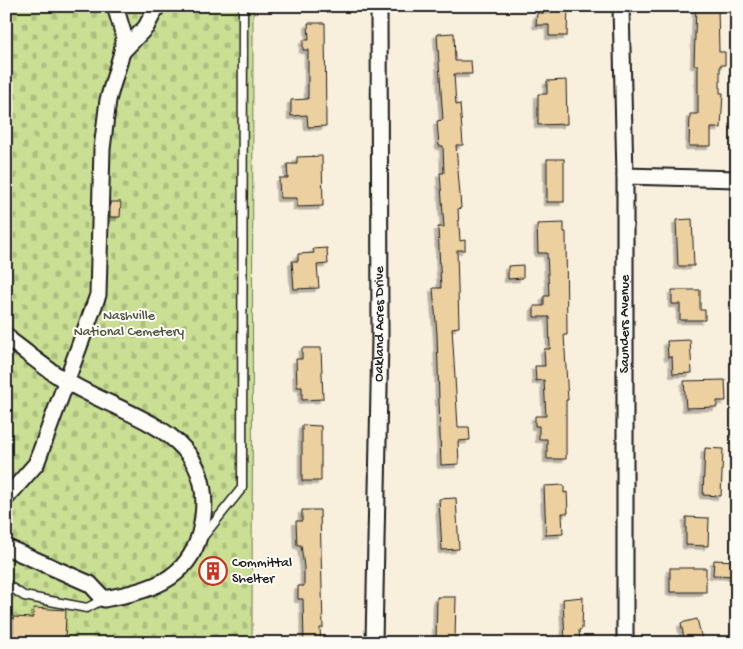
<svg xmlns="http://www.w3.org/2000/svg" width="743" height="649" font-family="'Gochi Hand',sans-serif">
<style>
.cemetery{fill:url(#cemetery-stones);stroke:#737e58}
.building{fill:#ecd0a0;stroke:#1c1c1c;filter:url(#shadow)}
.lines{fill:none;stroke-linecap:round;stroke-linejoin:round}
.lane-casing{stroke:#1c1c1c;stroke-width:11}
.street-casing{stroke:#1c1c1c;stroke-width:19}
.lane{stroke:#fdfcf7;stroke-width:8}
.street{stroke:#fdfcf7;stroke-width:15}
.labels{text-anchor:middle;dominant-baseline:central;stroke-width:4;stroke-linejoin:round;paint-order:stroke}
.park-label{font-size:14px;fill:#505640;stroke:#fdfcf7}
.street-label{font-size:14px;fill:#1c1c1c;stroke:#fdfcf7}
.poi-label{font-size:14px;fill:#1c1c1c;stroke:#fdfcf7;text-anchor:start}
</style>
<defs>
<pattern id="cemetery-stones" width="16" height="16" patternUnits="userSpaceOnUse" patternTransform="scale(1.25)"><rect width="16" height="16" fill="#cadf94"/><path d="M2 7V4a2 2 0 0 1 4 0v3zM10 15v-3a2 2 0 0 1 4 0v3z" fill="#adbf7f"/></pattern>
<filter id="shadow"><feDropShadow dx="-3.5" dy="3.5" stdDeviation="0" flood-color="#0004"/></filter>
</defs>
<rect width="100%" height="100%" fill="#f8efdd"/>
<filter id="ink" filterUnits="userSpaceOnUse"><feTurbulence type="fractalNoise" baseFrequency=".02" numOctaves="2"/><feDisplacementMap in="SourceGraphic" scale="10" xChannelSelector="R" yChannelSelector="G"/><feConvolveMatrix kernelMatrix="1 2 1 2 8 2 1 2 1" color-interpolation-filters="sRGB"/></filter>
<g filter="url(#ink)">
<polygon class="cemetery" points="6,6 253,6 252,643 6,643"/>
<g class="building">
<polygon points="551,6 568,6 567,36 549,36 549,25 536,25 537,13 551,13"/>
<polygon points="696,6 718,6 719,52 725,52 725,65 720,65 720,93 723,93 721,128 711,128 711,146 689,146 690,114 698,114 698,65 694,65"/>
<polygon points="308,23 325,23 326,126 308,127 307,115 291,116 291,100 308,99 308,50 303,50 303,40 309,40"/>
<polygon points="454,33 455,61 471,61 472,74 454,74 456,105 460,104 463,145 456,145 461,208 458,209 460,241 465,240 465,250 457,250 459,327 452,328 458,427 469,427 470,440 458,441 459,464 441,465 437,334 433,288 441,288 438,227 444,227 440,173 444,173 443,146 439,146 437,121 443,120 437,34"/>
<polygon points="566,80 567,124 538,125 538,94 547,94 547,81"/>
<polygon points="322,156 323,206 297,207 297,198 280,198 279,178 288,178 287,164 297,164 297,157"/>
<rect x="547" y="159" width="17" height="43"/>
<polygon points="110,202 121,202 120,217 110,217"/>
<polygon points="692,219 694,266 678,266 676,220"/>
<polygon points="564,223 564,232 566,232 567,335 564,335 568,400 566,400 566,459 547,459 547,439 539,439 539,426 535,426 535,416 546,416 544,380 536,381 535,366 545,366 544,349 550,349 549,317 534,317 534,306 544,306 544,296 549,296 547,253 538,253 537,224"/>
<polygon points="327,248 328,264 317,265 319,288 294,289 292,261 298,261 298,254 314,253 313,249"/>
<polygon points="523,265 523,278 508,279 508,266"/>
<polygon points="672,290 700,290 700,310 705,310 705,320 680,320 680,304 672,304"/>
<polygon points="690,340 692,373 673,374 672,357 668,357 667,341"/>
<polygon points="302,348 321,348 323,399 302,400 302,387 297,387 296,359 302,359"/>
<polygon points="725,380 726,401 717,401 717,407 686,408 684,381"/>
<polygon points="302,425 321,426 321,481 302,481"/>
<polygon points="705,448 723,449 721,496 703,495"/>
<polygon points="564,485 564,493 567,492 568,513 562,513 563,534 546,535 544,486"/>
<polygon points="456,498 459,549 442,550 439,499"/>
<polygon points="302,510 320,510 323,628 320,628 321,643 304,643 303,599 298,599 298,586 304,586 304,567 301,545 297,545 296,521 302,521"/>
<polygon points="686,517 709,518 708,546 686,545"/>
<polygon points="714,560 737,561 736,576 713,575"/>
<polygon points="211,561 224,569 216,582 203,573"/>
<rect x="670" y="568" width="36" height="24"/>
<polygon points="437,597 456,597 455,641 436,640"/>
<polygon points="583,597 582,629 579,630 580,641 565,642 563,599"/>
<polygon points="34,608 66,610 65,642 13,641 13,617 33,618"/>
<polygon points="697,619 703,643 685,643 681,623"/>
</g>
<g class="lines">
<defs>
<g id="lane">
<polyline points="202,538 242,488 243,6"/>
<polyline points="6,584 24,596 87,608 104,599"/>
</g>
<g id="street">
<polyline points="621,6 625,176 625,643"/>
<polyline points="122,52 146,27 157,6"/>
<polyline points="625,176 737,179"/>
<path d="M 6,335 L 11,341 C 29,354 47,370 66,381 C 132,421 224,431 200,533 C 188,581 148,591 104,599 L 90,584 L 6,547"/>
<polyline points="6,498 36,464 98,295 102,149 108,100 122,52 124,36 115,6"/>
<path id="s1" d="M 374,643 L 380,338 L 379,6"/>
</g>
</defs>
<use href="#lane" class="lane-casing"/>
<use href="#street" class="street-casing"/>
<use href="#lane" class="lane"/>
<use href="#street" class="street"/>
</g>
</g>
<defs>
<symbol id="building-ring" viewBox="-11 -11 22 22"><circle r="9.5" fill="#fdfcf7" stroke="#c8321e" stroke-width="1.5"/><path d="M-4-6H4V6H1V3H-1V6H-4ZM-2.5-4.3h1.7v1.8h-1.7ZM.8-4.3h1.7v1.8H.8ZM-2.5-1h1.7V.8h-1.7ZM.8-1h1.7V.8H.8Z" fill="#c8321e"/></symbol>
</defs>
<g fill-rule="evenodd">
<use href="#building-ring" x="197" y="555" width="32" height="32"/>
</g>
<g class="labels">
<g class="park-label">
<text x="129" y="316">Nashville<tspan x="129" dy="16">National Cemetery</tspan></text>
</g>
<g class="street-label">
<text transform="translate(625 324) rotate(-90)">Saunders Avenue</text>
<text stroke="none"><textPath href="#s1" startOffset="319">Oakland Acres Drive</textPath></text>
</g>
<g class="poi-label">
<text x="232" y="563">Committal<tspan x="232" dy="16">Shelter</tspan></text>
</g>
</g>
<rect width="743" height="649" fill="none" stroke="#fdfcf7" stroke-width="25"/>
<rect x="12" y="12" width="718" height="624" fill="none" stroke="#1c1c1c" stroke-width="2" filter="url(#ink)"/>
</svg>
